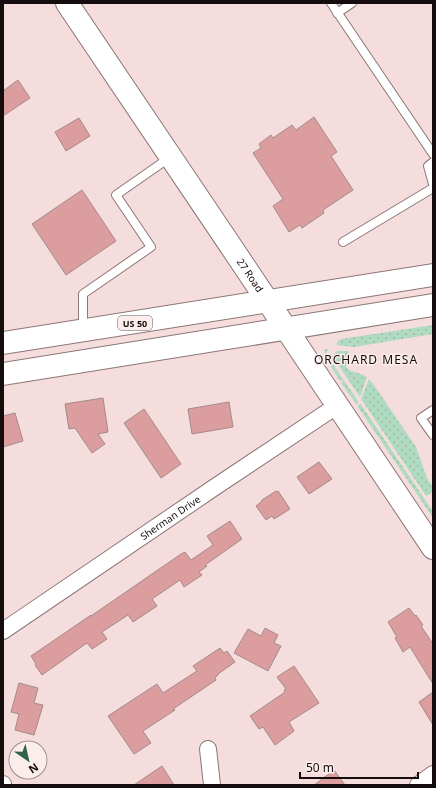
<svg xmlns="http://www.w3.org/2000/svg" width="436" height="788" font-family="'Noto Sans',sans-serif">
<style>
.grass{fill:url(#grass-dots)}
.building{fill:#db9d9d;stroke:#a28b8b}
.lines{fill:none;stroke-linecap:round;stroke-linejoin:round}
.lane-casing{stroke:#8c7676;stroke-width:10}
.street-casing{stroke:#8c7676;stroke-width:18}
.secondary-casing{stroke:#8c7676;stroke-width:24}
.highway-casing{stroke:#8c7676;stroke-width:24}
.lane{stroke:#fff;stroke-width:8}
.street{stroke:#fff;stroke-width:16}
.secondary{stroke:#fff;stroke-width:22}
.highway{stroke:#fff;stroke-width:22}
.labels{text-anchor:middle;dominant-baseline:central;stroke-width:3;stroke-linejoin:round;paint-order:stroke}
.shield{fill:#fceded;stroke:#5a5050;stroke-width:1}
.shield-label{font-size:9px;font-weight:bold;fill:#150d0d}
.street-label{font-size:10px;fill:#150d0d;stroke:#fceded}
.quarter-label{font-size:12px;letter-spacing:1px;fill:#150d0d;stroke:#fceded}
</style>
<defs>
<pattern id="grass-dots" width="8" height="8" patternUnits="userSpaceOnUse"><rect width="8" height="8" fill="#b0dbc2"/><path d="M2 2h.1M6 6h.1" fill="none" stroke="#96bba6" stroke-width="1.8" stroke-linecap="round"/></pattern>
</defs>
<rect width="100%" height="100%" fill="#f6dddd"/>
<g class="grass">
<polygon points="433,325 433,334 354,347 337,345 337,342 341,339"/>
<polygon points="328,349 326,354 358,401 357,405 341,383 343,382 343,380 340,381 326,359 324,350"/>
<path d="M 337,351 L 349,351 L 346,366 L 347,368 C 353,373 361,373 367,377 L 360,397 L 332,356 Z"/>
<polygon points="369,379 374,385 416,447 427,478 433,487 433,492 426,496 361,399"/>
<polygon points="360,403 432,510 433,513 433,518 358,407"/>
</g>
<g class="building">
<polygon points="18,80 30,98 3,116 3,91"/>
<polygon points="314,117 337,152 331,156 353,190 323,210 324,213 302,228 300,225 289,232 273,206 283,199 253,153 261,148 259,144 271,135 273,138 292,125 296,130"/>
<polygon points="79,118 90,136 66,151 55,132"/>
<polygon points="82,190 116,241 66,275 32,224"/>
<polygon points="103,398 108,432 98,434 105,444 92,453 75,428 69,429 65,404"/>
<polygon points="229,402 233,427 192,434 188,409"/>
<polygon points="144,409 181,464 161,478 124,423"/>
<polygon points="15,413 23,441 3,447 3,416"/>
<polygon points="319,462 332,479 309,494 297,477"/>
<polygon points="276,491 277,492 278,491 290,509 274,519 272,516 266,520 256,506 262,501 262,500"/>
<polygon points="230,521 242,539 205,565 207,566 199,572 202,575 184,587 180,580 152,599 157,606 133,622 128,615 102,632 107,639 92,649 87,643 42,675 35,665 36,664 31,656 91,615 91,616 181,554 185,552 191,560 213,545 207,536"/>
<polygon points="409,608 415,616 416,615 423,625 421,626 433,644 433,684 410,647 403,652 395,638 397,637 388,622"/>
<polygon points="265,628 278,635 274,643 281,646 268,671 234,653 248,629 261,636"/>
<polygon points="220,648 224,653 227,651 235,662 218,674 218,675 215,678 216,680 173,709 175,710 143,731 151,743 134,754 108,716 157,684 163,693 197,671 193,666"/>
<polygon points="294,666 319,703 289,722 294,731 275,745 263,727 259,729 250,716 285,692 284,690 286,689 277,677"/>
<polygon points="19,683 38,688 34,703 43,705 34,735 15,730 19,714 11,712"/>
<polygon points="433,692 433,725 419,702"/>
<polygon points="162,766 174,785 134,785"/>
<polygon points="334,770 345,785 314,785"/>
</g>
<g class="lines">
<defs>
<g id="lane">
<polyline points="331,3 433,154"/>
<polyline points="337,13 352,3"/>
<polyline points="433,162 428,166 433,184"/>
<polyline points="343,242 433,188"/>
<polyline points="83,330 83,294 151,247 116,195 169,158"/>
<polyline points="433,410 421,418 433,435"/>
</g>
<g id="street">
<path id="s1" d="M 3,631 L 215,487 L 338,405"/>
<polyline points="208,749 212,785"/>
<polyline points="3,784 3,785"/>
<polyline points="418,785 433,774"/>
</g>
<g id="secondary">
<path id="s2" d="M 67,3 C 189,185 312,365 433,548"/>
</g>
<g id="highway">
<polyline points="3,343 433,275"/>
<polyline points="3,374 433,305"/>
</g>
</defs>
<use href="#lane" class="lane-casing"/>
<use href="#street" class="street-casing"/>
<use href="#secondary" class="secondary-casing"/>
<use href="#highway" class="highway-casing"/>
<use href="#lane" class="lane"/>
<use href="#street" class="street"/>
<use href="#secondary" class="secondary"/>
<use href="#highway" class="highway"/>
</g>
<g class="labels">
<rect class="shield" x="118" y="316" width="34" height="14" rx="3"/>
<g class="shield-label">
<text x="135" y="323">US 50</text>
</g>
<g class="street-label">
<text stroke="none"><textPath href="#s2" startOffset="328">27 Road</textPath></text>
<text stroke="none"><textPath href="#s1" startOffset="202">Sherman Drive</textPath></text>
</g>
<g class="quarter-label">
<text x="366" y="359">ORCHARD MESA</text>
</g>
</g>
<rect width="436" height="788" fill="none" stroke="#150d0d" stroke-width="8"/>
<g transform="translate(28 760) rotate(146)"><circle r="19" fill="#fceded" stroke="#a09393"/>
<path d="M0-3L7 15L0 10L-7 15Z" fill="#2e6349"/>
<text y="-6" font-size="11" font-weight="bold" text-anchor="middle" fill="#150d0d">N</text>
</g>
<path d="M300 772v6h118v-6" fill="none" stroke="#150d0d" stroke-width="2"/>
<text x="306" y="772" font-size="12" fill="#150d0d" stroke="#fceded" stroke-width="3" paint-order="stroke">50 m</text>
</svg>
